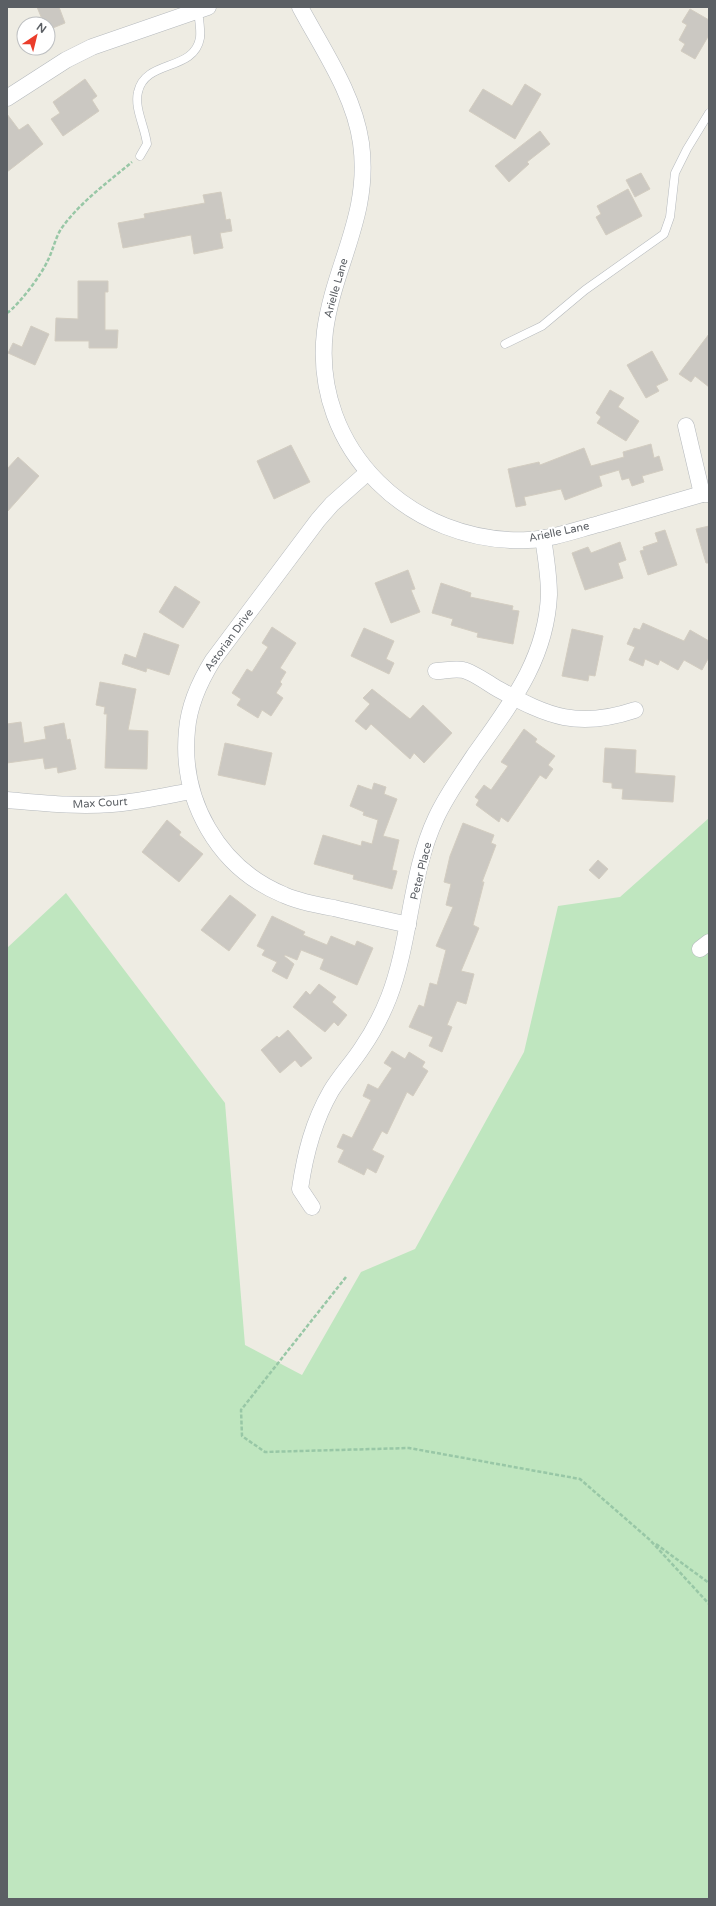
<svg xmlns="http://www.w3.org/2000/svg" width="716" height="1906" font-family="'Varela Round',sans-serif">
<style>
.green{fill:#bfe6bf}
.building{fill:#cbc8c2;stroke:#d3cdc1}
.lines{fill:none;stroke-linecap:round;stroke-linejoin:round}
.lane-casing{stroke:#b5b9bd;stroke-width:9}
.street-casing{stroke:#b5b9bd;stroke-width:17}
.path{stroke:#98c7a6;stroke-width:2.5;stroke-dasharray:4 2;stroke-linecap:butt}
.lane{stroke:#fff;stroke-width:8}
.street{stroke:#fff;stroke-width:16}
.labels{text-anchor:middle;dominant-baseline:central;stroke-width:4;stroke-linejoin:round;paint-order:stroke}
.street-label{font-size:11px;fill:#5b5f64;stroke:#fff}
</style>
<rect width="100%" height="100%" fill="#eeece3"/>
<polygon class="green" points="709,818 709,1899 7,1899 7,948 66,893 225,1103 245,1345 302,1375 361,1272 415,1249 524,1052 558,906 620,897"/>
<g class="building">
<polygon points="37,7 59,7 65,23 48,30 48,24 44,24"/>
<polygon points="690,9 709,20 709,35 695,59 681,51 685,44 679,40 687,25 682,22"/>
<polygon points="85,79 97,96 92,100 99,111 63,136 51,119 60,113 53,102"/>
<polygon points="525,84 541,94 515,139 469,111 483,89 512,106"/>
<polygon points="7,114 19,130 28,124 43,144 7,172"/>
<polygon points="540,131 550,144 527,162 529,164 509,182 495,166"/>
<polygon points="641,173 650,189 635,197 626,180"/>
<polygon points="628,189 642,216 606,235 596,217 601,214 597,206"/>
<polygon points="221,192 226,220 230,219 232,231 220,233 223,248 194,254 191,235 123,248 118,223 145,218 144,214 205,203 203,195"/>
<polygon points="78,281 108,281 108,292 105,292 105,330 118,330 117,348 89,348 89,341 55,341 56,318 78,319"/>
<polygon points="31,326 49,334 35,365 8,353 13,343 22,347"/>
<polygon points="709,334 709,387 695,376 691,382 679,374"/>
<polygon points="652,351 668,380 656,386 659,391 646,398 627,365"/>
<polygon points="610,390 624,398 618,407 639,421 626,441 597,423 601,417 596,413"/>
<polygon points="651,444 654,458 659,456 663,470 642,476 644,482 632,486 629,478 622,480 619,470 599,476 602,486 565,500 561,489 524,497 526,505 516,507 508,469 539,462 540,465 584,448 591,466 624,457 623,452"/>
<polygon points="291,445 310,482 274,499 257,461"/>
<polygon points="18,457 39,476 7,512 7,469"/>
<polygon points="709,526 709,563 706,563 696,529"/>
<polygon points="665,530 677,565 648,575 640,551 644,550 643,547 658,542 655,533"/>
<polygon points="620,542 626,560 618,563 623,578 585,590 572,553 588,547 591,553"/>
<polygon points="408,570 415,589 411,590 420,612 391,623 375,583"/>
<polygon points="441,583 471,593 470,597 513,606 512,610 519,611 513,644 477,637 478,633 451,625 453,619 432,613"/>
<polygon points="175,586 200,602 183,628 159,612"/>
<polygon points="643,623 684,641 690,630 709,641 709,657 702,670 684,660 678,670 660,660 658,665 645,659 643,666 629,660 635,647 627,644 634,628 640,630"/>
<polygon points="272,627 296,643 280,668 286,672 280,682 282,684 276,693 283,698 271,716 262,710 258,718 237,705 241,699 232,693 247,669 252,672 268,647 262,643"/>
<polygon points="364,628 394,641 386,659 394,663 389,674 351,656"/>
<polygon points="572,629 603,636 595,676 589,675 588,681 562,676"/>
<polygon points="144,633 179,645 169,675 147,668 146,672 122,664 125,654 136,658"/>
<polygon points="100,682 136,689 128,730 148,731 147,769 105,768 107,714 104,714 105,707 96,705"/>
<polygon points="372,689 410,719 423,705 452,733 424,763 414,753 410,759 371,724 366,730 355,721 370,704 363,698"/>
<polygon points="21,722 24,743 46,739 44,727 64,723 67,740 70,739 76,769 58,773 57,767 45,769 43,758 7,763 7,724"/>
<polygon points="524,729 537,739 535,742 555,756 548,765 553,769 546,779 540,775 508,822 501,817 499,822 476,805 479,800 475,797 484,785 491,790 508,766 501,762"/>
<polygon points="225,743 272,753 265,785 218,775"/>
<polygon points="605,748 636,750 635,773 675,776 673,802 622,799 623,789 612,788 612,783 603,782"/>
<polygon points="374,783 386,787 384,794 397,799 383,836 399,840 392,870 397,871 392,889 353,879 354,875 314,864 323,835 361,846 362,841 372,844 378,820 363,815 364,812 350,806 358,785 372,790"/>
<polygon points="167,820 181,832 179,835 203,854 179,882 142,852"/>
<polygon points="463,823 494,835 491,843 496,845 482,882 484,882 473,925 479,928 461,971 474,974 466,1004 457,1001 447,1025 452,1027 442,1052 429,1046 433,1037 409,1027 419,1005 424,1007 430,983 437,985 446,950 436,946 453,907 446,905 451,884 444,882 450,856"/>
<polygon points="598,860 608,869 599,879 589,870"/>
<polygon points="230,895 256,915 229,951 201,930"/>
<polygon points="272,916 305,932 303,935 327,945 331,936 355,946 357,941 373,948 357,985 320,969 324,959 301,950 297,960 285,955 284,956 294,964 287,979 272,971 277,962 262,955 265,950 257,946"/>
<polygon points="319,984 336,997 332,1002 347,1015 338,1026 334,1022 325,1032 293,1007 306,991 310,995"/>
<polygon points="288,1030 312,1058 301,1067 295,1060 280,1073 261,1050 277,1036 279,1038"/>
<polygon points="392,1051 405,1059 409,1052 425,1062 422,1067 428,1071 413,1096 407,1092 387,1134 382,1131 372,1150 384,1156 376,1173 367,1168 364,1175 338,1162 344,1150 337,1147 343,1134 352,1138 371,1100 363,1096 368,1084 378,1089 392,1068 384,1063"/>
</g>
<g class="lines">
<defs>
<g id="lane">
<path d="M 140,156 L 147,144 C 145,127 134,108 138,92 C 145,59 194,72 200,38 C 201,29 199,20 198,11"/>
<polyline points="505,344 542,326 585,290 664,234 670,217 675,173 687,149 709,113"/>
</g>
<g id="street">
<path d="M 300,7 C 323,50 354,94 361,143 C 371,215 334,264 325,331 C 311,450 412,545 528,540 C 552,539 576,530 599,524 C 633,514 668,504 702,494 L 709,494"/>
<polyline points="7,98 66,60 92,47 208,7"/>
<polyline points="686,426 702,494"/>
<path d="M 368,472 L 332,504 L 318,520 L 213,660 C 200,681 189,705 187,730 C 180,800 218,868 284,895 C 300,902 317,905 334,908 C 359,914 383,919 408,925"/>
<path d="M 436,671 C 444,671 455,668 463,670 C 473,672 489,684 498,689 C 549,717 578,729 635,710"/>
<path d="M 7,800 C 42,803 77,807 112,804 C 139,802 165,796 191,791"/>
<polyline points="700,949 709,942"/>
<path d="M 312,1207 L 300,1189 C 305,1154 313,1122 331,1091 C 340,1076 353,1062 362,1048 C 373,1032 382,1015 389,997 C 411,940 410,873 436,818 C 446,796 460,777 473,757 C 509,706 546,661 549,595 C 549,576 546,557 543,538"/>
</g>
</defs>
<use href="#lane" class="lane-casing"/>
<use href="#street" class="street-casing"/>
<g class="path">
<path d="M 7,313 C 19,305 42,274 48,260 C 53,250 55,239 61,229 C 80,202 107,183 132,162"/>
<polyline points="346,1277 241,1410 242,1436 265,1452 409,1448 580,1479 650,1540 709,1604"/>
<polyline points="656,1544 709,1583"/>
</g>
<use href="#lane" class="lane"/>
<use href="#street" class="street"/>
</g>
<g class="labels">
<g class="street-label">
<text transform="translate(336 288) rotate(-74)">Arielle Lane</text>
<text transform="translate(559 532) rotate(-12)">Arielle Lane</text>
<text transform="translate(229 640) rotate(-54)">Astorian Drive</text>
<text transform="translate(100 803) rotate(-3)">Max Court</text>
<text transform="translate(421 871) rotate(-76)">Peter Place</text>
</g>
</g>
<rect width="716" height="1906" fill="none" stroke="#5b5f64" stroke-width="16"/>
<g transform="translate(36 36) rotate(35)"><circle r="19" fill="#ffffff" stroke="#bdbfc1"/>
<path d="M0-3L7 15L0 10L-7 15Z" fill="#eb3d2b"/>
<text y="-6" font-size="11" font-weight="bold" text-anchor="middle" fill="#5b5f64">N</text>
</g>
</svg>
